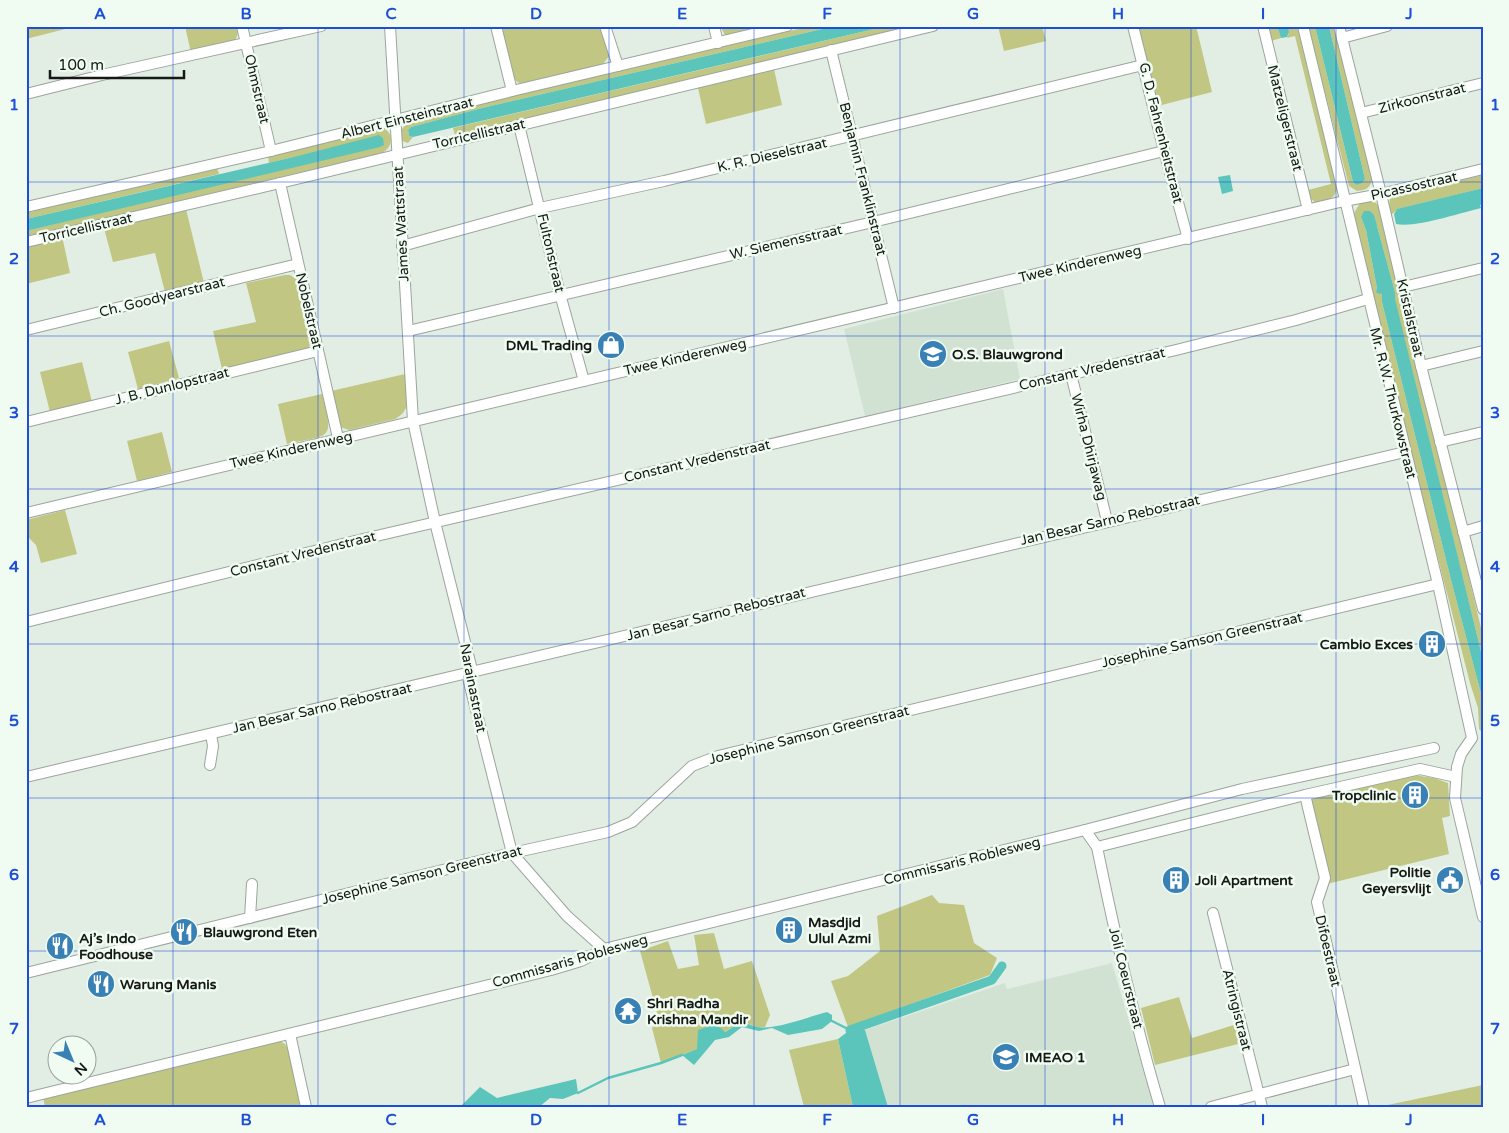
<svg xmlns="http://www.w3.org/2000/svg" width="1509" height="1133" font-family="'Varela Round',sans-serif">
<style>
.built{fill:#d1e2d3}
.green{fill:#c1c683}
.water{fill:#5bc4bb}
.lines{fill:none;stroke-linecap:round;stroke-linejoin:round}
.stream{stroke:#5bc4bb;stroke-width:2.5}
.canal{stroke:#5bc4bb;stroke-width:9}
.minor-casing{stroke:#9ba59c;stroke-width:12}
.minor{stroke:#fff;stroke-width:10}
.grid{fill:none;stroke:#1d4ed8;stroke-width:1;stroke-opacity:0.55}
.labels{text-anchor:middle;dominant-baseline:central;stroke-width:5;stroke-linejoin:round;paint-order:stroke}
.street-label{font-size:14px;fill:#151915;stroke:#f0fbf1}
.poi-label{font-size:14px;font-weight:bold;fill:#151915;stroke:#f0fbf1;text-anchor:start}
.neatline{fill:none;stroke:#1d4ed8;stroke-width:2}
.grid-label{font-size:16px;text-anchor:middle;font-weight:bold;fill:#1d4ed8}
</style>
<rect width="100%" height="100%" fill="#e2eee4"/>
<g class="built">
<polygon points="1003,289 1020,379 865,416 844,329"/>
<polygon points="1112,963 1154,1107 888,1107 865,1030 1005,983 1007,989"/>
</g>
<g class="green">
<polygon points="26,26 77,26 26,39"/>
<path d="M 185,26 L 237,26 C 239,34 237,38 232,44 L 191,53 Z"/>
<path d="M 501,26 L 550,26 L 551,29 L 565,26 L 601,26 L 610,55 L 602,65 L 524,84 C 517,83 515,81 513,74 Z"/>
<polygon points="720,26 773,26 729,36 725,35"/>
<polygon points="811,26 835,26 482,108 411,127 408,130 409,136 413,137 408,143 402,141 400,132 408,121"/>
<polygon points="887,26 914,26 455,135 453,128"/>
<polygon points="998,26 1042,26 1046,41 1004,51"/>
<polygon points="1151,26 1196,26 1212,92 1158,106 1139,29"/>
<polygon points="1267,26 1277,26 1281,38 1271,41"/>
<path d="M 1288,26 L 1297,26 L 1337,188 C 1335,200 1327,200 1316,203 L 1310,198 L 1308,190 L 1331,184 L 1295,36 L 1287,38 L 1289,32 Z"/>
<path d="M 1308,26 L 1315,26 L 1353,182 L 1356,185 L 1365,179 L 1329,26 L 1335,26 L 1372,181 C 1369,189 1365,190 1357,191 L 1349,186 Z"/>
<polygon points="774,69 782,105 706,124 698,88"/>
<path d="M 384,128 C 395,135 392,148 382,153 L 26,237 L 26,231 L 152,200 L 294,157 L 269,163 L 268,156 Z"/>
<polygon points="217,167 219,174 26,219 26,213"/>
<polygon points="1483,175 1483,188 1398,209 1391,215 1389,205 1390,198 1394,196"/>
<polygon points="1371,201 1375,202 1379,207 1483,636 1483,660 1394,299 1395,292 1377,226 1361,217 1366,230 1377,288 1376,291 1382,294 1382,302 1451,580 1483,701 1483,733 1479,729 1478,708 1470,683 1409,445 1354,213 1360,203"/>
<polygon points="186,209 204,283 165,292 155,253 113,262 104,228"/>
<polygon points="62,236 70,273 26,284 26,245"/>
<polygon points="285,275 290,275 296,279 311,339 310,345 308,348 222,369 213,331 256,322 246,283"/>
<polygon points="169,341 179,378 138,389 128,352"/>
<polygon points="82,362 92,402 50,412 40,372"/>
<path d="M 405,374 C 407,392 414,409 395,419 L 349,430 L 340,427 L 331,391 Z"/>
<path d="M 322,394 C 334,441 332,434 287,444 L 278,404 Z"/>
<polygon points="162,432 172,472 137,481 127,441"/>
<polygon points="65,510 77,554 41,563 36,545 26,535 26,520"/>
<polygon points="1414,775 1434,778 1448,783 1450,816 1442,818 1449,854 1327,884 1311,798"/>
<polygon points="932,895 939,903 964,905 974,943 997,958 990,975 848,1027 831,981 848,976 880,951 877,916"/>
<polygon points="714,933 724,969 752,961 770,1015 765,1027 756,1027 742,1021 697,1049 661,1063 652,1028 659,1020 640,951 668,941 678,969 699,965 694,935"/>
<polygon points="1179,997 1192,1038 1237,1024 1242,1043 1155,1065 1141,1008"/>
<polygon points="838,1039 853,1107 804,1107 789,1050"/>
<polygon points="280,1041 285,1044 289,1050 302,1107 45,1107 43,1097"/>
<polygon points="1483,1085 1483,1107 1378,1107"/>
</g>
<g class="water">
<polygon points="835,26 887,26 413,137 409,136 408,130 411,127 482,108"/>
<polygon points="1277,26 1288,26 1289,32 1287,37 1281,38"/>
<polygon points="1315,26 1329,26 1365,179 1362,183 1356,185 1353,182"/>
<polygon points="379,135 383,138 384,145 380,147 26,231 26,219 294,157"/>
<polygon points="1230,175 1233,191 1222,194 1218,177"/>
<path d="M 1483,188 L 1483,204 L 1480,205 L 1481,208 C 1460,213 1416,228 1396,224 L 1394,214 L 1397,209 Z"/>
<polygon points="1364,211 1370,211 1374,215 1395,292 1395,299 1483,660 1483,701 1451,580 1382,302 1382,294 1377,293 1376,291 1377,288 1366,230 1361,217"/>
<path d="M 827,1012 L 832,1015 L 832,1021 L 822,1029 L 788,1035 L 772,1028 L 759,1031 L 742,1027 L 729,1037 L 715,1040 L 694,1065 L 682,1055 L 697,1049 L 698,1030 L 716,1024 L 725,1032 L 742,1021 C 747,1023 752,1026 757,1027 C 777,1030 807,1017 827,1012 Z"/>
<polygon points="850,1030 865,1030 888,1107 853,1107 838,1039"/>
<polygon points="576,1079 578,1093 563,1099 550,1098 539,1107 460,1107 480,1087 497,1098"/>
</g>
<g class="lines">
<g class="stream">
<polyline points="832,1021 850,1030"/>
<polyline points="578,1093 608,1078 661,1063 682,1055"/>
</g>
<polyline class="canal" points="853,1041 850,1030 992,980 1002,966"/>
<defs>
<g id="minor">
<polyline points="242,26 271,151"/>
<polyline points="390,26 413,421 435,522 471,666 467,674 512,853 567,916 604,949"/>
<polyline points="496,26 512,91"/>
<polyline points="605,26 618,66"/>
<polyline points="714,26 718,43"/>
<polyline points="1133,26 1164,151 1188,239"/>
<polyline points="1263,26 1308,210"/>
<polyline points="1303,26 1438,584 1472,738 1461,754 1457,767 1455,798 1483,917"/>
<polyline points="1339,26 1381,194 1421,366 1483,609"/>
<polyline points="1342,38 1387,26"/>
<polyline points="831,50 894,308"/>
<polyline points="26,94 102,75 321,26"/>
<polyline points="1361,113 1483,83"/>
<polyline points="519,125 560,294 584,381"/>
<polyline points="280,183 338,438"/>
<polyline points="26,207 271,151 512,91 787,26"/>
<polyline points="26,242 280,183 933,26"/>
<polyline points="402,246 540,208 664,181 1143,65"/>
<polyline points="1403,287 1483,268"/>
<polyline points="26,330 298,264"/>
<polyline points="408,331 873,222 1164,151"/>
<polyline points="1421,366 1483,351"/>
<polyline points="1071,374 1107,521"/>
<polyline points="26,422 318,351"/>
<polyline points="1440,442 1483,432"/>
<path d="M 26,513 C 466,409 905,305 1344,201 L 1381,194 L 1483,169"/>
<polyline points="1463,532 1483,526"/>
<polyline points="26,622 359,540 1176,350 1296,320 1368,299"/>
<polyline points="210,765 213,746 211,734"/>
<polyline points="26,777 1405,452"/>
<polyline points="1305,795 1325,878 1317,902 1364,1107"/>
<polyline points="1085,830 1242,789 1434,748"/>
<path d="M 1097,847 C 1115,935 1134,1021 1160,1107"/>
<polyline points="1213,913 1262,1107"/>
<polyline points="250,918 252,884"/>
<polyline points="26,973 512,853 608,832 632,822 692,766 718,756 1438,584"/>
<polyline points="290,1034 306,1107"/>
<polyline points="26,1098 551,970 581,961 604,949 1085,830 1097,847 1305,795 1420,769 1456,777"/>
<polyline points="1211,1107 1355,1069"/>
</g>
</defs>
<use href="#minor" class="minor-casing"/>
<use href="#minor" class="minor"/>
</g>
<path class="grid" d="M 173,26 L 173,1107M 318,26 L 318,1107M 464,26 L 464,1107M 609,26 L 609,1107M 754,26 L 754,1107M 900,26 L 900,1107M 1045,26 L 1045,1107M 1191,26 L 1191,1107M 1336,26 L 1336,1107M 26,182 L 1483,182M 26,336 L 1483,336M 26,489 L 1483,489M 26,644 L 1483,644M 26,798 L 1483,798M 26,951 L 1483,951"/>
<defs>
<symbol id="shop-disc" viewBox="-11 -11 22 22"><circle r="9.5" fill="#3980b5" stroke="#f0fbf1"/><path d="M-5-2.5h2.3a2.7 3.5 0 0 1 5.4 0H5L5.5 6h-11ZM-1.5-2.5h3a1.5 2.3 0 0 0-3 0Z" fill="#fff"/></symbol>
<symbol id="school-disc" viewBox="-11 -11 22 22"><circle r="9.5" fill="#3980b5" stroke="#f0fbf1"/><path d="M0-5L7-2L0 1L-7-2ZM-4 1L0 2.5L4 1V4Q0 6-4 4Z" fill="#fff"/></symbol>
<symbol id="building-disc" viewBox="-11 -11 22 22"><circle r="9.5" fill="#3980b5" stroke="#f0fbf1"/><path d="M-4-6H4V6H1V3H-1V6H-4ZM-2.5-4.3h1.7v1.8h-1.7ZM.8-4.3h1.7v1.8H.8ZM-2.5-1h1.7V.8h-1.7ZM.8-1h1.7V.8H.8Z" fill="#fff"/></symbol>
<symbol id="civic-disc" viewBox="-11 -11 22 22"><circle r="9.5" fill="#3980b5" stroke="#f0fbf1"/><path d="M-.6-6.5H3V-4.5H.6V-3L4-1V1h2V6H-6V1h2V-1L-.6-3ZM-1.2 2.5V6h2.4V2.5Z" fill="#fff"/></symbol>
<symbol id="restaurant-disc" viewBox="-11 -11 22 22"><circle r="9.5" fill="#3980b5" stroke="#f0fbf1"/><path d="M-5-6h1v4h1v-4h1v4h1v-4h1v5L-1.5 .5V6h-2V.5L-5-1ZM5-6V6H3V1.5H1.5Q1.5-4 5-6Z" fill="#fff"/></symbol>
<symbol id="temple-disc" viewBox="-11 -11 22 22"><circle r="9.5" fill="#3980b5" stroke="#f0fbf1"/><path d="M0-6L5-2H3V0L6.5 2.5H4V6H1.5V3h-3V6H-4V2.5H-6.5L-3 0V-2H-5Z" fill="#fff"/></symbol>
</defs>
<g fill-rule="evenodd">
<use href="#shop-disc" x="595" y="329" width="32" height="32"/>
<use href="#school-disc" x="917" y="338" width="32" height="32"/>
<use href="#building-disc" x="1416" y="628" width="32" height="32"/>
<use href="#building-disc" x="1399" y="779" width="32" height="32"/>
<use href="#building-disc" x="1160" y="864" width="32" height="32"/>
<use href="#civic-disc" x="1434" y="864" width="32" height="32"/>
<use href="#building-disc" x="773" y="914" width="32" height="32"/>
<use href="#restaurant-disc" x="168" y="916" width="32" height="32"/>
<use href="#restaurant-disc" x="44" y="930" width="32" height="32"/>
<use href="#restaurant-disc" x="85" y="968" width="32" height="32"/>
<use href="#temple-disc" x="612" y="995" width="32" height="32"/>
<use href="#school-disc" x="990" y="1041" width="32" height="32"/>
</g>
<g class="labels">
<g class="street-label">
<text transform="translate(257 89) rotate(77)">Ohmstraat</text>
<text transform="translate(1422 98) rotate(-14)">Zirkoonstraat</text>
<text transform="translate(407 118) rotate(-14)">Albert Einsteinstraat</text>
<text transform="translate(1285 118) rotate(76)">Matzeligerstraat</text>
<text transform="translate(1161 133) rotate(76)">G. D. Fahrenheitstraat</text>
<text transform="translate(479 134) rotate(-13)">Torricellistraat</text>
<text transform="translate(772 155) rotate(-13)">K. R. Dieselstraat</text>
<text transform="translate(863 179) rotate(76)">Benjamin Franklinstraat</text>
<text transform="translate(1414 186) rotate(-13)">Picassostraat</text>
<text transform="translate(401 224) rotate(-93)">James Wattstraat</text>
<text transform="translate(86 228) rotate(-13)">Torricellistraat</text>
<text transform="translate(786 242) rotate(-13)">W. Siemensstraat</text>
<text transform="translate(551 253) rotate(77)">Fultonstraat</text>
<text transform="translate(1080 264) rotate(-13)">Twee Kinderenweg</text>
<text transform="translate(162 297) rotate(-14)">Ch. Goodyearstraat</text>
<text transform="translate(309 311) rotate(77)">Nobelstraat</text>
<text transform="translate(1410 318) rotate(77)">Kristalstraat</text>
<text transform="translate(685 357) rotate(-13)">Twee Kinderenweg</text>
<text transform="translate(1092 369) rotate(-13)">Constant Vredenstraat</text>
<text transform="translate(172 386) rotate(-14)">J. B. Dunlopstraat</text>
<text transform="translate(1393 403) rotate(76)">Mr. R.W. Thurkowstraat</text>
<text transform="translate(1089 447) rotate(76)">Wirha Dhirjawag</text>
<text transform="translate(291 450) rotate(-13)">Twee Kinderenweg</text>
<text transform="translate(697 461) rotate(-13)">Constant Vredenstraat</text>
<text transform="translate(1110 520) rotate(-13)">Jan Besar Sarno Rebostraat</text>
<text transform="translate(303 554) rotate(-14)">Constant Vredenstraat</text>
<text transform="translate(716 614) rotate(-14)">Jan Besar Sarno Rebostraat</text>
<text transform="translate(1202 640) rotate(-13)">Josephine Samson Greenstraat</text>
<text transform="translate(473 688) rotate(79)">Narainastraat</text>
<text transform="translate(322 708) rotate(-13)">Jan Besar Sarno Rebostraat</text>
<text transform="translate(809 735) rotate(-14)">Josephine Samson Greenstraat</text>
<text transform="translate(962 861) rotate(-14)">Commissaris Roblesweg</text>
<text transform="translate(422 875) rotate(-14)">Josephine Samson Greenstraat</text>
<text transform="translate(1328 951) rotate(77)">Difoestraat</text>
<text transform="translate(570 961) rotate(-16)">Commissaris Roblesweg</text>
<text transform="translate(1126 978) rotate(76)">Joli Coeurstraat</text>
<text transform="translate(1237 1010) rotate(76)">Atringistraat</text>
</g>
<g class="poi-label">
<text x="592" y="345" text-anchor="end">DML Trading</text>
<text x="952" y="354">O.S. Blauwgrond</text>
<text x="1413" y="644" text-anchor="end">Cambio Exces</text>
<text x="1396" y="795" text-anchor="end">Tropclinic</text>
<text x="1431" y="872" text-anchor="end">Politie<tspan x="1431" dy="16">Geyersvlijt</tspan></text>
<text x="1195" y="880">Joli Apartment</text>
<text x="808" y="922">Masdjid<tspan x="808" dy="16">Ulul Azmi</tspan></text>
<text x="203" y="932">Blauwgrond Eten</text>
<text x="79" y="938">Aj’s Indo<tspan x="79" dy="16">Foodhouse</tspan></text>
<text x="120" y="984">Warung Manis</text>
<text x="647" y="1003">Shri Radha<tspan x="647" dy="16">Krishna Mandir</tspan></text>
<text x="1025" y="1057">IMEAO 1</text>
</g>
</g>
<rect width="1509" height="1133" fill="none" stroke="#f0fbf1" stroke-width="55"/>
<g transform="translate(72 1060) rotate(136)"><circle r="24" fill="#f0fbf1" stroke="#98a199"/>
<path d="M0-4L9 19L0 12L-9 19Z" fill="#3980b5"/>
<text y="-8" font-size="14" font-weight="bold" text-anchor="middle" fill="#151915">N</text>
</g>
<path d="M50 70v8h134v-8" fill="none" stroke="#151915" stroke-width="2.5"/>
<text x="58" y="70" font-size="15" fill="#151915" stroke="#f0fbf1" stroke-width="4" paint-order="stroke">100 m</text>
<rect x="28" y="28" width="1454" height="1078" class="neatline"/>
<g class="grid-label">
<text x="100" y="19">A</text>
<text x="246" y="19">B</text>
<text x="391" y="19">C</text>
<text x="536" y="19">D</text>
<text x="682" y="19">E</text>
<text x="827" y="19">F</text>
<text x="973" y="19">G</text>
<text x="1118" y="19">H</text>
<text x="1263" y="19">I</text>
<text x="1409" y="19">J</text>
<text x="14" y="110">1</text>
<text x="1495" y="110">1</text>
<text x="14" y="264">2</text>
<text x="1495" y="264">2</text>
<text x="14" y="418">3</text>
<text x="1495" y="418">3</text>
<text x="14" y="572">4</text>
<text x="1495" y="572">4</text>
<text x="14" y="726">5</text>
<text x="1495" y="726">5</text>
<text x="14" y="880">6</text>
<text x="1495" y="880">6</text>
<text x="14" y="1034">7</text>
<text x="1495" y="1034">7</text>
<text x="100" y="1125">A</text>
<text x="246" y="1125">B</text>
<text x="391" y="1125">C</text>
<text x="536" y="1125">D</text>
<text x="682" y="1125">E</text>
<text x="827" y="1125">F</text>
<text x="973" y="1125">G</text>
<text x="1118" y="1125">H</text>
<text x="1263" y="1125">I</text>
<text x="1409" y="1125">J</text>
</g>
</svg>
